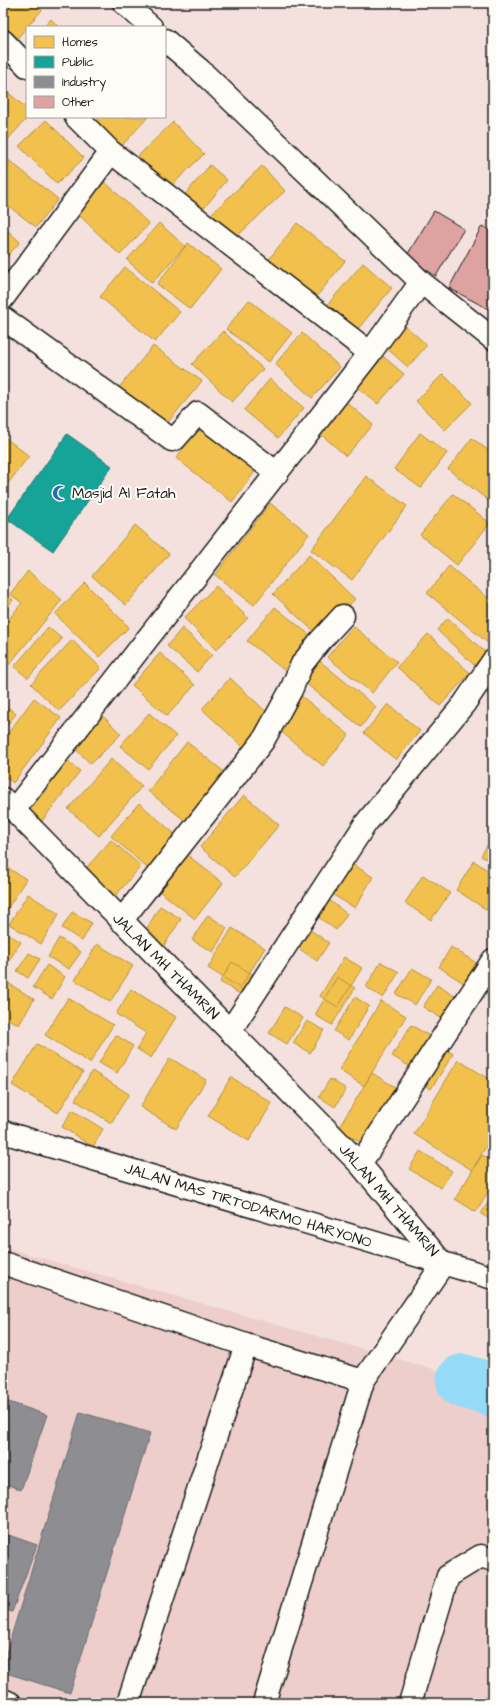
<svg xmlns="http://www.w3.org/2000/svg" width="496" height="1706" font-family="'Architects Daughter',sans-serif">
  <style>
    .built { fill: #edcecb }
    .homes { fill: #f2c14e; stroke: #b2903f }
    .public { fill: #17a398; stroke: #187a73 }
    .industry { fill: #8d8d92; stroke: #6b6b6f }
    .lines { fill: none; stroke-linecap: round; stroke-linejoin: round }
    .river { stroke: #95dbf7; stroke-width: 54 }
    .building { fill: #dea3a1; stroke: #1c1c1c }
    .minor-casing { stroke: #1c1c1c; stroke-width: 25 }
    .minor { stroke: #fdfcf7; stroke-width: 22 }
    .labels { text-anchor: middle; stroke-width: 4; stroke-linejoin: round; paint-order: stroke }
    .poi-label { font-size: 15px; fill: #1c1c1c; stroke: #fdfcf7; text-anchor: start }
    .street-label { font-size: 15px; fill: #1c1c1c; stroke: #fdfcf7 }
  </style>
  <rect width="100%" height="100%" fill="#f4e1dd"/>
  <filter id="ink" filterUnits="userSpaceOnUse"><feTurbulence type="fractalNoise" baseFrequency=".025" numOctaves="2"/><feDisplacementMap in="SourceGraphic" scale="8" xChannelSelector="R" yChannelSelector="G"/><feConvolveMatrix kernelMatrix="1 2 1 2 8 2 1 2 1" color-interpolation-filters="sRGB"/></filter>
  <g filter="url(#ink)">
    <path class="built" d="M 3,1247 L 493,1386 L 493,1703 L 3,1703 Z"/>
    <path class="homes" d="M 3,3 L 34,3 L 42,10 L 13,43 L 3,34 Z
      M 51,19 L 59,27 L 44,27 Z
      M 3,88 L 27,109 L 28,117 L 3,145 Z
      M 91,117 L 148,117 L 118,150 Z
      M 46,120 L 84,158 L 57,184 L 19,146 Z
      M 173,122 L 204,154 L 169,188 L 138,156 Z
      M 7,159 L 58,199 L 36,227 L 3,202 L 3,165 Z
      M 210,165 L 227,180 L 200,213 L 182,198 Z
      M 262,166 L 285,191 L 232,241 L 208,217 Z
      M 105,182 L 149,224 L 120,255 L 76,212 Z
      M 159,223 L 185,246 L 152,283 L 127,260 Z
      M 297,223 L 345,261 L 313,301 L 266,263 Z
      M 3,226 L 20,242 L 3,261 Z
      M 188,243 L 221,269 L 190,309 L 157,284 Z
      M 363,263 L 392,288 L 352,336 L 322,311 Z
      M 125,267 L 180,312 L 155,342 L 100,297 Z
      M 249,300 L 292,333 L 269,362 L 226,329 Z
      M 402,323 L 427,345 L 408,367 L 383,345 Z
      M 223,331 L 263,369 L 232,402 L 192,364 Z
      M 302,333 L 340,367 L 312,398 L 275,364 Z
      M 153,346 L 202,381 L 165,426 L 116,391 Z
      M 378,352 L 404,374 L 378,404 L 352,383 Z
      M 443,374 L 472,403 L 445,430 L 416,401 Z
      M 270,379 L 304,408 L 278,438 L 244,410 Z
      M 343,399 L 373,425 L 346,456 L 316,430 Z
      M 201,426 L 257,469 L 232,502 L 176,458 Z
      M 420,433 L 447,453 L 421,488 L 394,469 Z
      M 3,436 L 29,456 L 3,490 Z
      M 472,438 L 493,454 L 493,495 L 489,501 L 448,469 Z
      M 366,476 L 407,506 L 352,580 L 311,550 Z
      M 453,494 L 490,523 L 457,565 L 420,535 Z
      M 270,503 L 309,534 L 254,605 L 215,575 Z
      M 135,525 L 169,554 L 126,605 L 92,576 Z
      M 309,555 L 355,599 L 320,637 L 273,594 Z
      M 449,566 L 493,602 L 493,637 L 488,643 L 427,593 Z
      M 28,571 L 62,600 L 3,672 L 3,626 L 22,603 L 10,594 Z
      M 85,583 L 129,627 L 99,657 L 55,614 Z
      M 216,586 L 248,618 L 216,650 L 184,618 Z
      M 3,593 L 13,600 L 3,612 Z
      M 275,607 L 311,636 L 284,670 L 247,641 Z
      M 448,618 L 486,653 L 474,665 L 437,630 Z
      M 353,626 L 397,662 L 372,693 L 327,657 Z
      M 48,627 L 62,639 L 28,678 L 14,667 Z
      M 182,628 L 212,655 L 197,672 L 167,646 Z
      M 428,634 L 470,673 L 440,706 L 397,667 Z
      M 72,640 L 101,668 L 59,711 L 31,684 Z
      M 160,653 L 195,685 L 167,716 L 132,685 Z
      M 316,658 L 376,707 L 361,727 L 300,679 Z
      M 230,678 L 271,716 L 243,747 L 202,709 Z
      M 493,684 L 493,699 L 486,693 Z
      M 299,694 L 349,735 L 323,766 L 273,725 Z
      M 34,698 L 61,718 L 13,783 L 3,775 L 3,740 Z
      M 3,703 L 16,714 L 3,730 Z
      M 388,704 L 420,731 L 396,760 L 364,733 Z
      M 149,713 L 176,736 L 148,769 L 120,746 Z
      M 101,714 L 121,734 L 91,764 L 71,745 Z
      M 187,742 L 228,775 L 189,824 L 148,791 Z
      M 62,756 L 80,771 L 42,821 L 23,806 Z
      M 111,759 L 142,786 L 99,836 L 68,809 Z
      M 244,795 L 279,825 L 235,877 L 200,847 Z
      M 139,803 L 183,841 L 154,874 L 111,836 Z
      M 493,835 L 493,863 L 481,856 Z
      M 111,840 L 141,866 L 111,901 L 80,875 Z
      M 186,854 L 223,883 L 195,919 L 158,890 Z
      M 474,861 L 493,874 L 493,914 L 456,890 Z
      M 349,862 L 373,877 L 355,908 L 330,893 Z
      M 3,865 L 26,879 L 3,916 Z
      M 423,875 L 450,893 L 431,920 L 405,903 Z
      M 28,894 L 59,914 L 41,944 L 9,924 Z
      M 329,900 L 347,914 L 336,930 L 317,916 Z
      M 160,906 L 181,919 L 163,947 L 143,935 Z
      M 72,912 L 92,923 L 82,941 L 62,928 Z
      M 208,915 L 227,928 L 213,952 L 192,940 Z
      M 232,928 L 265,948 L 240,988 L 208,968 Z
      M 309,929 L 329,943 L 317,961 L 297,947 Z
      M 5,932 L 21,942 L 6,965 L 3,963 L 3,936 Z
      M 59,938 L 81,952 L 69,969 L 48,957 Z
      M 97,944 L 133,966 L 110,1002 L 75,980 Z
      M 451,947 L 481,966 L 468,986 L 439,967 Z
      M 29,953 L 40,959 L 28,978 L 17,971 Z
      M 344,957 L 362,968 L 338,1007 L 320,996 Z
      M 232,962 L 257,977 L 245,997 L 220,982 Z
      M 381,962 L 399,972 L 383,998 L 366,987 Z
      M 47,965 L 65,977 L 52,999 L 33,987 Z
      M 412,968 L 431,979 L 415,1005 L 396,994 Z
      M 337,977 L 355,988 L 332,1025 L 315,1015 Z
      M 3,980 L 34,999 L 19,1025 L 3,1016 Z
      M 437,985 L 464,1002 L 451,1024 L 423,1007 Z
      M 131,989 L 176,1017 L 151,1058 L 137,1049 L 146,1033 L 116,1014 Z
      M 355,997 L 369,1006 L 349,1040 L 334,1031 Z
      M 68,998 L 113,1025 L 90,1063 L 45,1035 Z
      M 381,1001 L 406,1016 L 364,1086 L 339,1070 Z
      M 285,1007 L 303,1018 L 287,1044 L 269,1033 Z
      M 307,1021 L 324,1030 L 310,1053 L 293,1043 Z
      M 411,1025 L 433,1038 L 414,1069 L 392,1056 Z
      M 116,1035 L 133,1046 L 117,1073 L 99,1063 Z
      M 37,1044 L 83,1072 L 58,1113 L 12,1085 Z
      M 440,1046 L 453,1054 L 431,1089 L 418,1082 Z
      M 170,1058 L 206,1080 L 176,1129 L 140,1107 Z
      M 458,1060 L 493,1081 L 493,1135 L 472,1170 L 414,1134 Z
      M 92,1071 L 129,1094 L 111,1123 L 75,1100 Z
      M 372,1073 L 403,1092 L 369,1147 L 338,1129 Z
      M 231,1077 L 272,1103 L 249,1141 L 208,1116 Z
      M 330,1079 L 346,1089 L 335,1107 L 319,1097 Z
      M 72,1110 L 103,1129 L 93,1147 L 62,1127 Z
      M 420,1151 L 452,1171 L 441,1188 L 409,1169 Z
      M 482,1155 L 493,1161 L 493,1183 L 476,1212 L 455,1199 Z
      M 493,1194 L 493,1221 L 481,1214 Z"/>
    <path class="public" d="M 67,434 L 112,466 L 53,551 L 7,519 Z"/>
    <path class="industry" d="M 3,1400 L 47,1415 L 21,1490 L 3,1483 Z
      M 80,1412 L 150,1433 L 70,1693 L 3,1672 L 3,1663 Z
      M 3,1533 L 37,1545 L 12,1612 L 3,1609 Z"/>
    <g class="lines">
      <path class="river" d="M 463,1381 L 493,1390"/>
    </g>
    <path class="building" d="M 434,211 L 464,229 L 436,276 L 406,257 Z
      M 482,226 L 493,232 L 492,311 L 449,288 Z"/>
    <g class="lines">
      <g class="minor-casing">
        <path id="minor" d="M 124,3 L 151,27
          M 165,40 L 200,70 L 421,282 L 493,339
          M 3,41 L 27,66
          M 76,117 L 111,152 L 370,353
          M 3,298 L 111,152
          M 3,318 L 172,440 L 175,439 L 198,413 L 277,473
          M 3,799 L 360,1164 L 443,1264 L 363,1381 L 246,1345 L 3,1263
          M 14,810 L 370,353 L 421,282
          M 121,921 L 263,741 L 291,690 L 302,664 L 320,641 L 343,616
          M 230,1031 L 366,823 L 464,704 L 493,661
          M 3,1132 L 493,1278
          M 360,1164 L 493,960
          M 3,1700 L 10,1703
          M 128,1703 L 246,1345
          M 264,1703 L 363,1381
          M 410,1703 L 448,1576 L 481,1556 L 493,1560"/>
      </g>
      <use href="#minor" class="minor"/>
    </g>
  </g>
  <defs>
    <g id="mosque-bare" transform="scale(1.2)"><path d="M3.5-4.9A6 6 0 1 0 3.5 4.9A5 5 0 1 1 3.5-4.9Z" fill="#1f6fb2" stroke="#fdfcf7" stroke-width="2.5" paint-order="stroke"/></g>
  </defs>
  <g fill-rule="evenodd">
    <use href="#mosque-bare" x="60" y="493"/>
  </g>
  <g class="labels">
    <g class="poi-label">
      <text x="72" y="498">Masjid Al Fatah</text>
    </g>
    <g class="street-label">
      <text transform="translate(166 966) rotate(45)" y="5">JALAN MH THAMRIN</text>
      <text transform="translate(389 1200) rotate(49)" y="5">JALAN MH THAMRIN</text>
      <text transform="translate(248 1205) rotate(17)" y="5">JALAN MAS TIRTODARMO HARYONO</text>
    </g>
  </g>
  <rect width="496" height="1706" fill="none" stroke="#fdfcf7" stroke-width="16"/>
  <rect x="8" y="8" width="480" height="1690" fill="none" stroke="#1c1c1c" stroke-width="1.5" filter="url(#ink)"/>
  <rect x="26" y="26" width="140" height="92" fill="#fdfcf7" stroke="#a3a29f"/>
  <rect x="34" y="36" width="20" height="12" fill="#f2c14e" stroke="#a3a29f"/>
  <text x="62" y="46" font-size="12" fill="#1c1c1c">Homes</text>
  <rect x="34" y="56" width="20" height="12" fill="#17a398" stroke="#a3a29f"/>
  <text x="62" y="66" font-size="12" fill="#1c1c1c">Public</text>
  <rect x="34" y="76" width="20" height="12" fill="#8d8d92" stroke="#a3a29f"/>
  <text x="62" y="86" font-size="12" fill="#1c1c1c">Industry</text>
  <rect x="34" y="96" width="20" height="12" fill="#dea3a1" stroke="#a3a29f"/>
  <text x="62" y="106" font-size="12" fill="#1c1c1c">Other</text>
</svg>
